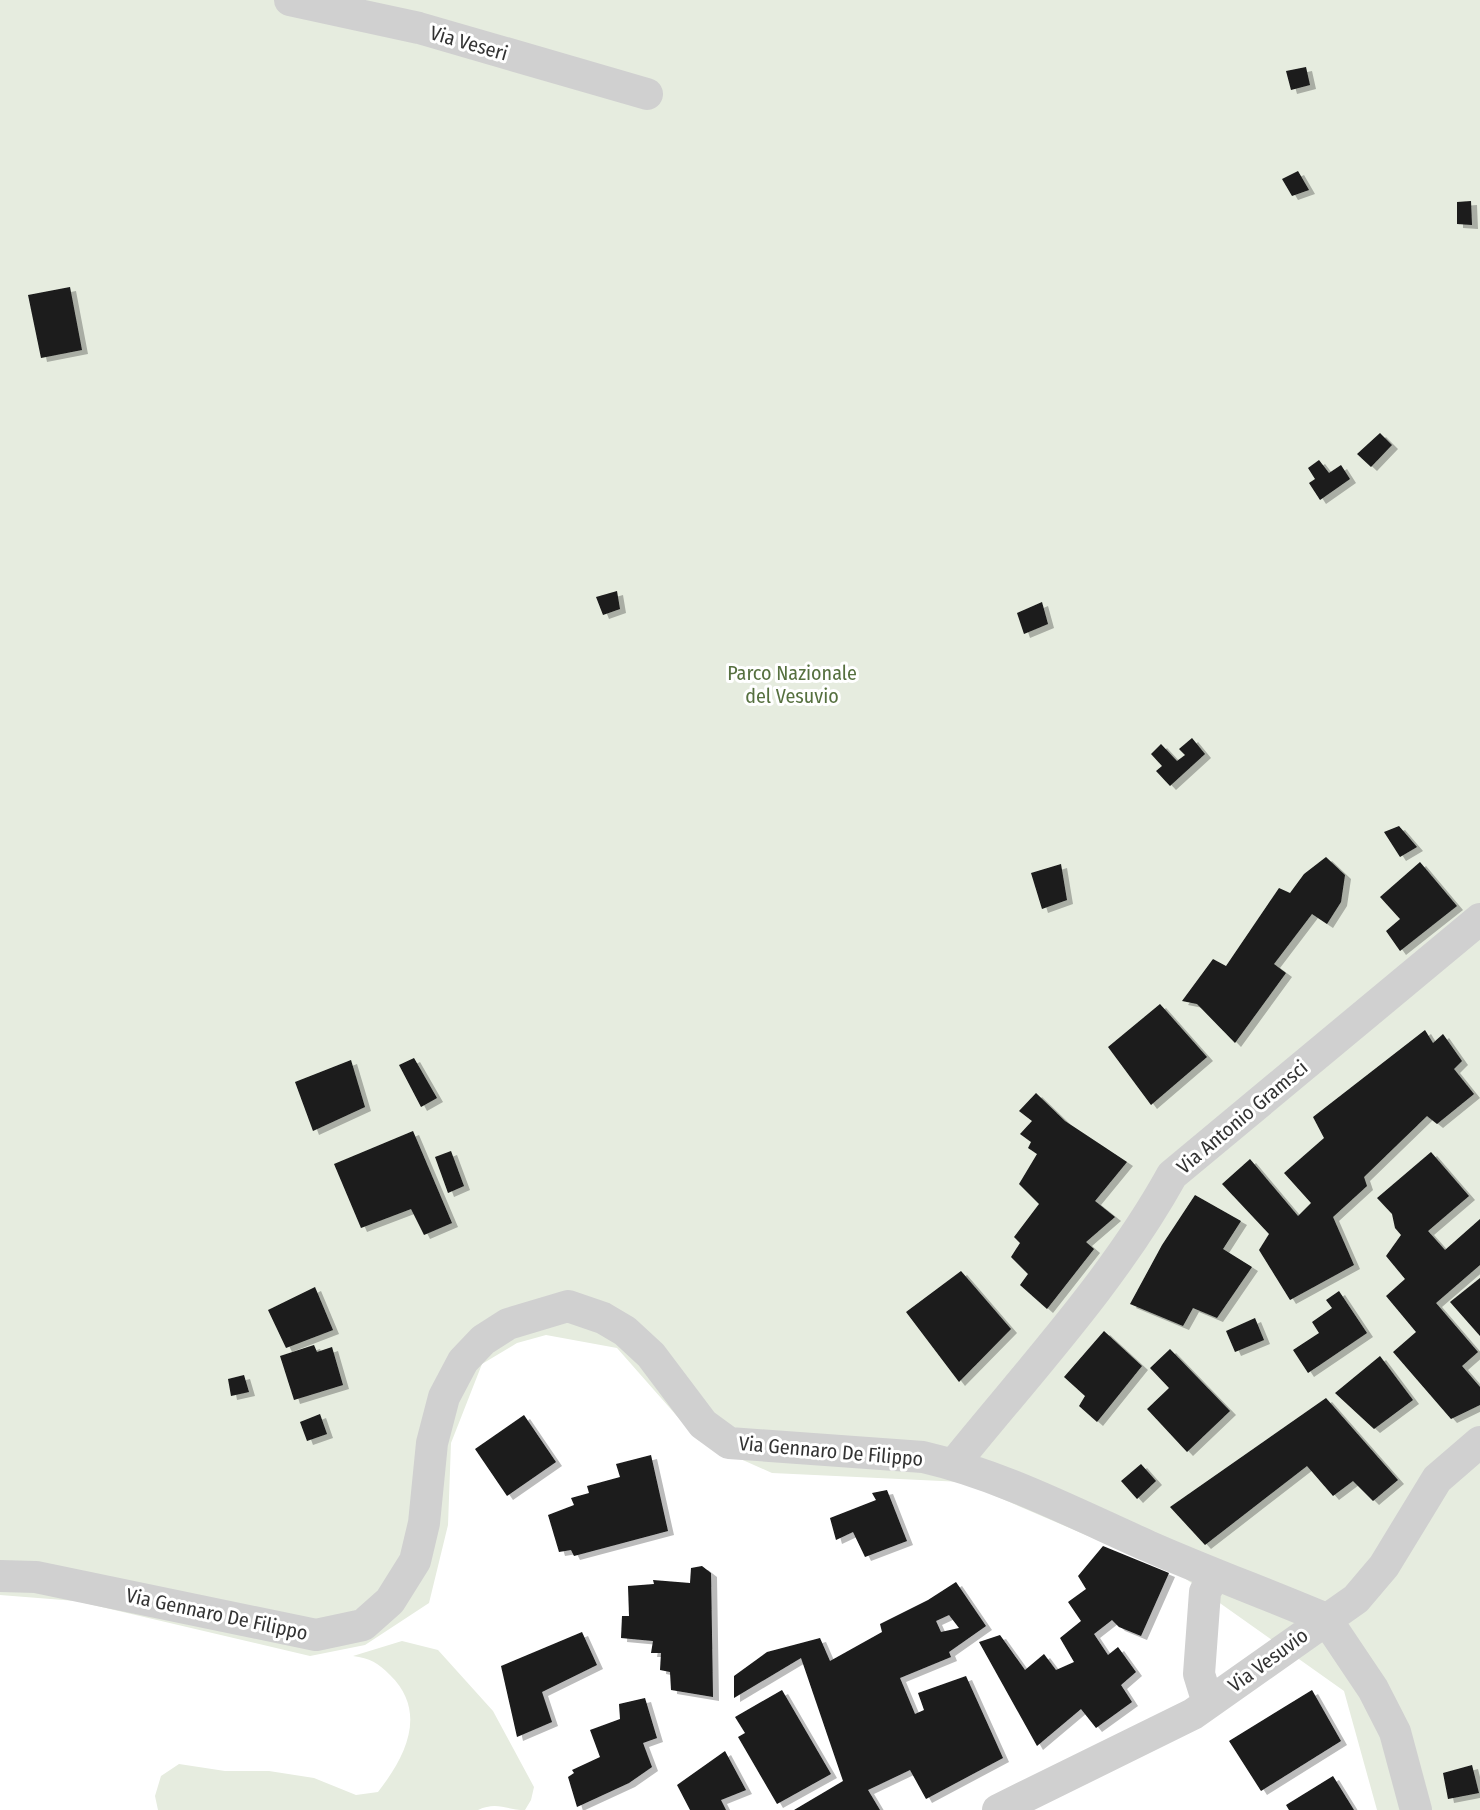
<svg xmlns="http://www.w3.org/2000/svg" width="1480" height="1810" font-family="'Fira Sans Condensed',sans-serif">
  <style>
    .green { fill: #e6ecdf }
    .building { fill: #1a1a1a; fill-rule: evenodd; filter: url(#shadow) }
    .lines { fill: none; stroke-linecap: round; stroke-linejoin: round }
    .minor { stroke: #d0d0d0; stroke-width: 32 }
    .labels { text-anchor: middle; stroke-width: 6; stroke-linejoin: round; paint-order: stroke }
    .street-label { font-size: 20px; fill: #333; stroke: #fff }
    .park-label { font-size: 20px; fill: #56703f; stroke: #fff }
  </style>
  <defs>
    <filter id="shadow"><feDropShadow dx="6" dy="4" stdDeviation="0" flood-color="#0004"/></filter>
  </defs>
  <rect width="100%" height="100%" fill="#fff"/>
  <path class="green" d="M 0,0 L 1480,0 L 1480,1810 L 1377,1810 L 1344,1691 L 1183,1577 L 963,1482 L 772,1473 L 698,1440 L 617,1348 L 546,1335 L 517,1343 L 482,1364 L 451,1443 L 448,1525 L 429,1603 L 365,1645 L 310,1656 L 76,1601 L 0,1595 Z
    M 402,1641 L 438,1650 L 493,1711 L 534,1787 L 531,1800 L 525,1810 C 506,1810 497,1801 478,1810 L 158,1810 L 155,1796 L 161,1776 L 179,1764 L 225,1771 L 269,1771 L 314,1778 L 356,1795 L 378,1792 C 406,1756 428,1712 390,1675 C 378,1663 370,1658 353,1656 Z"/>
  <path class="building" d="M 1306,67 L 1310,85 L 1291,90 L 1286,71 Z
    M 1298,171 L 1309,190 L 1292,196 L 1282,179 Z
    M 1471,201 L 1472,225 L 1457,224 L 1457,202 Z
    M 70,287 L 82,350 L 41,358 L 28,295 Z
    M 1380,433 L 1392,445 L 1371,467 L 1357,454 Z
    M 1319,460 L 1329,473 L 1341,465 L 1350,479 L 1320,500 L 1309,483 L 1315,479 L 1308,468 Z
    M 617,591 L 620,609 L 603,615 L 596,597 Z
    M 1042,602 L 1048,624 L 1024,634 L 1017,613 Z
    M 1192,738 L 1205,754 L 1170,786 L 1156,771 L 1162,766 L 1151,754 L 1161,744 L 1177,761 L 1185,755 L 1179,749 Z
    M 1399,826 L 1417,847 L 1400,857 L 1384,832 Z
    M 1326,857 L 1345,875 L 1341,902 L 1327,924 L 1312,914 L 1274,964 L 1286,973 L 1235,1043 L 1197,1004 L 1182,1001 L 1213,959 L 1226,966 L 1279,888 L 1290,893 L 1304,874 Z
    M 1420,862 L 1457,906 L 1400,951 L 1386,931 L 1400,919 L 1380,897 Z
    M 1061,864 L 1067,900 L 1042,909 L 1031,873 Z
    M 1160,1004 L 1207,1057 L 1151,1105 L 1108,1047 Z
    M 1425,1030 L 1433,1043 L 1443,1034 L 1462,1061 L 1454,1069 L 1474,1094 L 1437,1124 L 1427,1116 L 1364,1177 L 1367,1186 L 1333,1217 L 1354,1265 L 1290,1300 L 1259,1250 L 1269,1234 L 1222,1184 L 1250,1159 L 1298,1216 L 1311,1203 L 1284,1173 L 1324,1138 L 1313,1117 Z
    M 414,1058 L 437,1098 L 421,1107 L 399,1065 Z
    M 351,1060 L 365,1107 L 313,1131 L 295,1082 Z
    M 1036,1093 L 1065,1121 L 1127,1162 L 1095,1201 L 1115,1217 L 1086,1242 L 1094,1249 L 1047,1309 L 1020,1285 L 1028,1274 L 1011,1257 L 1020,1243 L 1014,1237 L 1039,1204 L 1019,1184 L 1037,1154 L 1028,1148 L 1031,1142 L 1020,1134 L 1032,1121 L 1019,1111 Z
    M 413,1131 L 452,1223 L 424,1235 L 411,1209 L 361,1228 L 334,1164 Z
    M 451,1151 L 464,1186 L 448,1193 L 435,1157 Z
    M 1431,1152 L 1469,1196 L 1428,1231 L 1445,1250 L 1480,1219 L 1480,1265 L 1436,1303 L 1478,1352 L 1462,1366 L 1480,1387 L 1480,1405 L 1451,1419 L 1393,1352 L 1416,1332 L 1386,1296 L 1405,1279 L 1386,1256 L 1401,1235 L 1395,1228 L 1392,1214 L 1377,1198 Z
    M 1195,1195 L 1241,1221 L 1223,1249 L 1252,1267 L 1217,1318 L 1193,1308 L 1183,1326 L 1130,1304 L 1162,1245 Z
    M 961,1271 L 1011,1329 L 959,1382 L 906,1312 Z
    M 1480,1278 L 1480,1336 L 1450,1302 Z
    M 315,1287 L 333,1330 L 286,1348 L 268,1310 Z
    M 1339,1291 L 1367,1333 L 1308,1373 L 1293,1350 L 1319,1333 L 1312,1322 L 1332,1308 L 1326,1300 Z
    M 1255,1318 L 1264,1340 L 1235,1352 L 1226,1331 Z
    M 1104,1331 L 1142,1366 L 1097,1422 L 1079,1406 L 1085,1396 L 1064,1377 Z
    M 314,1345 L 317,1352 L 332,1347 L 343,1385 L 294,1400 L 280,1356 Z
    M 1170,1349 L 1230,1411 L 1187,1452 L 1147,1409 L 1169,1388 L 1150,1368 Z
    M 1380,1356 L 1413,1400 L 1374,1429 L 1335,1393 Z
    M 244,1375 L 249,1392 L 231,1396 L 228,1379 Z
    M 1326,1398 L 1398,1480 L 1373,1501 L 1353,1481 L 1333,1496 L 1307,1466 L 1205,1545 L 1170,1507 Z
    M 320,1414 L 327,1434 L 307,1441 L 300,1422 Z
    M 524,1415 L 556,1462 L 507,1496 L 475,1449 Z
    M 651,1455 L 668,1531 L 574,1556 L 571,1550 L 559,1552 L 548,1515 L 574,1505 L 571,1498 L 589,1493 L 587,1486 L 620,1477 L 616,1464 Z
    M 1141,1464 L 1156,1481 L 1137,1499 L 1121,1481 Z
    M 887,1490 L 907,1541 L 865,1557 L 853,1532 L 836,1540 L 830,1518 L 876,1500 L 872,1493 Z
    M 1103,1546 L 1169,1573 L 1141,1636 L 1119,1627 L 1112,1620 L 1094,1634 L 1108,1655 L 1118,1647 L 1136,1672 L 1121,1685 L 1132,1702 L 1096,1728 L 1081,1709 L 1037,1746 L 979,1642 L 1000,1635 L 1025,1670 L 1044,1654 L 1056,1670 L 1074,1662 L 1060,1638 L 1081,1621 L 1068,1602 L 1086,1589 L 1078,1576 Z
    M 702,1566 L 711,1573 L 713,1697 L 671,1690 L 670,1672 L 660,1670 L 661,1653 L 651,1653 L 653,1641 L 621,1638 L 622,1616 L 629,1616 L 628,1586 L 654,1584 L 653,1580 L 690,1583 L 691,1568 Z
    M 956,1582 L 986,1626 L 949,1652 L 951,1657 L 900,1678 L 915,1714 L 924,1710 L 918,1693 L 966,1676 L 1003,1758 L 926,1799 L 910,1770 L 868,1790 L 880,1810 L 794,1810 L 843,1781 L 801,1658 L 734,1698 L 734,1676 L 767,1652 L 820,1638 L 830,1661 L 882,1632 L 880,1624 L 928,1600 ZM 949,1615 L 959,1628 L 941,1632 L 936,1621 Z
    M 582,1632 L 597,1665 L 542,1692 L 552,1722 L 517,1737 L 501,1666 Z
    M 782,1690 L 831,1774 L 777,1804 L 738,1737 L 745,1733 L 735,1717 Z
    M 1312,1690 L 1341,1741 L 1261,1791 L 1229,1741 Z
    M 645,1698 L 657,1738 L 643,1743 L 652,1767 L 629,1783 L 577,1807 L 568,1777 L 574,1773 L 572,1770 L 600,1757 L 590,1730 L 620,1719 L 619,1704 Z
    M 725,1751 L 746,1790 L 721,1800 L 726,1810 L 690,1810 L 677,1785 Z
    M 1472,1765 L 1479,1793 L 1448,1799 L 1443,1773 Z
    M 1333,1776 L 1354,1810 L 1289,1810 L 1286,1805 Z"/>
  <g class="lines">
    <path class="minor" d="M 290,0 L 419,28 L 647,94
      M 954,1464 C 1029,1371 1114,1280 1172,1175 L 1480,919
      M 0,1576 L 36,1577 L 316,1635 L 363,1625 L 390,1601 L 415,1561 L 424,1523 L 432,1443 L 444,1397 L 463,1361 L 483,1340 L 508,1324 L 568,1306 L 603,1318 L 625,1331 L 651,1355 L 703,1424 L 729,1443 L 923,1457 C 1001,1475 1076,1514 1148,1546 C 1207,1572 1267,1594 1326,1619
      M 1326,1619 L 1373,1689 L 1395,1732 L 1416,1810
      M 1208,1703 L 1199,1674 L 1205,1592 L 1214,1575
      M 998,1810 L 1193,1714 L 1356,1599 L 1384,1566 L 1437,1479 L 1480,1442"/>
  </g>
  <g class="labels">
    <g class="street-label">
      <text transform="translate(469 43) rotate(16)" y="7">Via Veseri</text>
      <text transform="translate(1242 1117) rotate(-40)" y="7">Via Antonio Gramsci</text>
      <text transform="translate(831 1451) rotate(5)" y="7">Via Gennaro De Filippo</text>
      <text transform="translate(217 1614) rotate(12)" y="7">Via Gennaro De Filippo</text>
      <text transform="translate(1268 1660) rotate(-36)" y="7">Via Vesuvio</text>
    </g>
    <g class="park-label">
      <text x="792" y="680">Parco Nazionale<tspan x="792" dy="23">del Vesuvio</tspan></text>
    </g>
  </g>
</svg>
